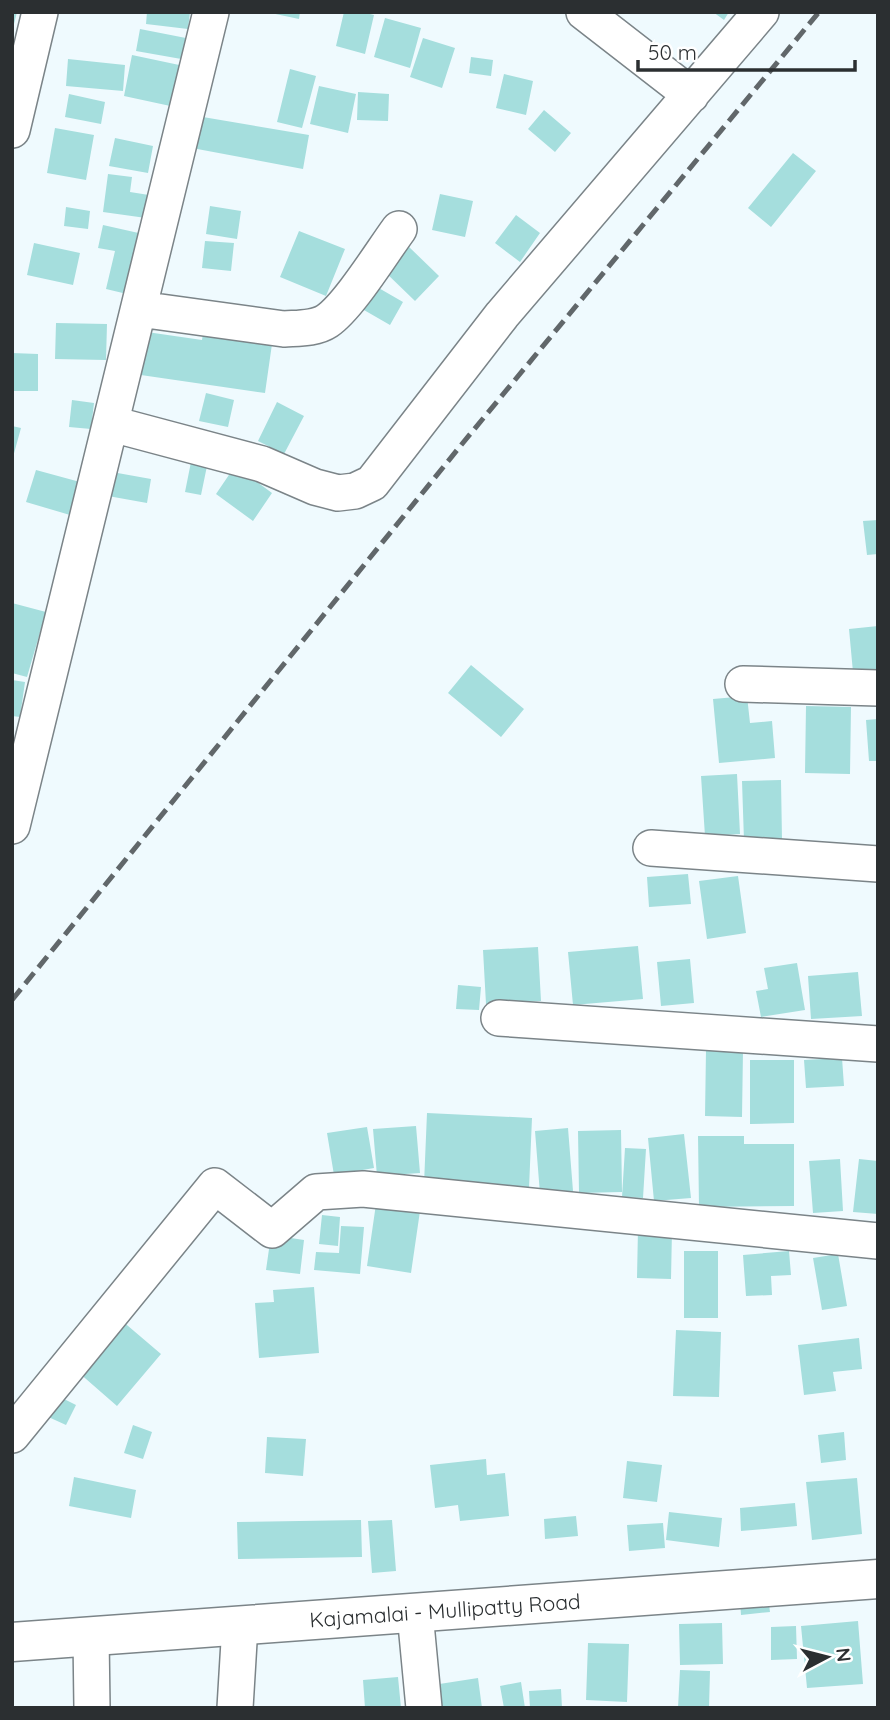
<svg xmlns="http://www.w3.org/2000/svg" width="890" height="1720" font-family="Quicksand,sans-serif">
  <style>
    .building { fill: #a5dedd }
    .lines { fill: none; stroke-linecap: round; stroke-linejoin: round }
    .minor-casing { stroke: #7b8488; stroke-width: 38 }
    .major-casing { stroke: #7b8488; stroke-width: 41 }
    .minor { stroke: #fff; stroke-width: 35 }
    .major { stroke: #fff; stroke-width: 38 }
    .rail { stroke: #61676a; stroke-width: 5; stroke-dasharray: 14 7; stroke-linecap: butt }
    .labels { text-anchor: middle; stroke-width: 7; stroke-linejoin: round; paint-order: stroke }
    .street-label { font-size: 21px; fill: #2b2f31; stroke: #fff }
  </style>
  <rect width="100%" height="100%" fill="#effafe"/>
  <path class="building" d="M 12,12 L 17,12 L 13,28 L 12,28 Z
    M 147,12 L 190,12 L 188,29 L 146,24 Z
    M 266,12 L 300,12 L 299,19 Z
    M 344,12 L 362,12 L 374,15 L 365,54 L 336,46 Z
    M 713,12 L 729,12 L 724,20 Z
    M 385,18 L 421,28 L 410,68 L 374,57 Z
    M 140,29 L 191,39 L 187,60 L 136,51 Z
    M 423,38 L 455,48 L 442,88 L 410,77 Z
    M 132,55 L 184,66 L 175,107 L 124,96 Z
    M 471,57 L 493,60 L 491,76 L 469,73 Z
    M 68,59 L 125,65 L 123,91 L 66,86 Z
    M 290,69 L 316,76 L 302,128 L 277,122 Z
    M 504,74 L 533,81 L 526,115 L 496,108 Z
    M 319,86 L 356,94 L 348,133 L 310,124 Z
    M 358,92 L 389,94 L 388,121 L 357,120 Z
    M 69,94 L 105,102 L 101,124 L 65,117 Z
    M 544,110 L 571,133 L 555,152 L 528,129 Z
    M 197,116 L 309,135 L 303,169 L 192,148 Z
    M 55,128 L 94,135 L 86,180 L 47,173 Z
    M 115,138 L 153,146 L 148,173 L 109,166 Z
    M 793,153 L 816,171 L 771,227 L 748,208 Z
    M 108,174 L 132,177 L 130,192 L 149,195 L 146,218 L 103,212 Z
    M 440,194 L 473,201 L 465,237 L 432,230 Z
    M 210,206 L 241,211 L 237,239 L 206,234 Z
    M 66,207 L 90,211 L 88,229 L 64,226 Z
    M 516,215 L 540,233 L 520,262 L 495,243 Z
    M 103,225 L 143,234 L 127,294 L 106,289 L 115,251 L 98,248 Z
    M 299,231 L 345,249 L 326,296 L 280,277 Z
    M 205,241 L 234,243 L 231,271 L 202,268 Z
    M 34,243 L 80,253 L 73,285 L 27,275 Z
    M 406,244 L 439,276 L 415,301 L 382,269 Z
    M 370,283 L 403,302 L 390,325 L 357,306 Z
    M 56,323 L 107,324 L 106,360 L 55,359 Z
    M 204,327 L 273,337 L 265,393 L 134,374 L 140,331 L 202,340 Z
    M 12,353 L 38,354 L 38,391 L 12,391 Z
    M 206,393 L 234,400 L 228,427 L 199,421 Z
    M 72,400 L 94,403 L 91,429 L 69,427 Z
    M 277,402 L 304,416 L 284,454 L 258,441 Z
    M 12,426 L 21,428 L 13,457 L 12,457 Z
    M 191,462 L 207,466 L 201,495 L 185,492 Z
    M 235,466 L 272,493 L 253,521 L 216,494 Z
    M 36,470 L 80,482 L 70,515 L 26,502 Z
    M 112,472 L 151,479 L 147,503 L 108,496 Z
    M 878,520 L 878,554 L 867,555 L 863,521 Z
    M 12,603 L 46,612 L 27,677 L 12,673 Z
    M 878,626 L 878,681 L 854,683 L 849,629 Z
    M 471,665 L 524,709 L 501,737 L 448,693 Z
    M 12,680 L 25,682 L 20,717 L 12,716 Z
    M 747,696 L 750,723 L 772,721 L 775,758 L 719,763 L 713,699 Z
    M 806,706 L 851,707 L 850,774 L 805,773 Z
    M 878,719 L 878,761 L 869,761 L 866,720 Z
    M 737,774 L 740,834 L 705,836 L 701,776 Z
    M 781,780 L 782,840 L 744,841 L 742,781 Z
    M 688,874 L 691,904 L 649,907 L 647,877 Z
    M 738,876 L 746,933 L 707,939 L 699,881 Z
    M 638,946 L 643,999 L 573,1005 L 568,952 Z
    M 538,947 L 541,1001 L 486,1004 L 483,950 Z
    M 690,959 L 694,1003 L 661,1006 L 657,962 Z
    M 797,963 L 805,1010 L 761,1017 L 756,991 L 768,989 L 764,968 Z
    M 858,972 L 862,1016 L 811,1019 L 808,976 Z
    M 458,985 L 481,987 L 479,1010 L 456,1009 Z
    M 706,1050 L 743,1050 L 742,1117 L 705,1116 Z
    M 842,1058 L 844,1086 L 806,1088 L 804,1060 Z
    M 750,1060 L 794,1060 L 794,1123 L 750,1124 Z
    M 427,1113 L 532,1118 L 529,1188 L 424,1184 Z
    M 416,1126 L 420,1173 L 377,1176 L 373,1129 Z
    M 367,1127 L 374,1168 L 334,1175 L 327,1133 Z
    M 568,1128 L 573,1191 L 540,1194 L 535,1131 Z
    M 621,1130 L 622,1192 L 579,1193 L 578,1131 Z
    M 684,1134 L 691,1198 L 654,1201 L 648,1138 Z
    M 698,1136 L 744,1136 L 744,1144 L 794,1144 L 794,1206 L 699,1207 Z
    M 625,1148 L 646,1149 L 643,1198 L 622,1197 Z
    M 840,1159 L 843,1211 L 813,1213 L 809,1161 Z
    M 859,1159 L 878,1161 L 878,1214 L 853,1212 Z
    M 376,1204 L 420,1211 L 411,1273 L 367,1266 Z
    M 322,1215 L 340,1217 L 338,1246 L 319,1244 Z
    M 341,1226 L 364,1227 L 360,1274 L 314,1270 L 316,1252 L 339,1253 Z
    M 638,1229 L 672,1230 L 671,1279 L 637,1278 Z
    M 271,1235 L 304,1240 L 300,1274 L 266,1270 Z
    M 684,1251 L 718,1251 L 718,1318 L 684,1318 Z
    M 789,1251 L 791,1275 L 771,1276 L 772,1295 L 746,1296 L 743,1255 Z
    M 838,1254 L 847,1306 L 822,1310 L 813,1258 Z
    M 314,1287 L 319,1353 L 259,1358 L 255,1303 L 274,1302 L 273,1290 Z
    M 114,1314 L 161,1354 L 117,1406 L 70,1365 Z
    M 676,1330 L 721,1332 L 719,1397 L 673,1396 Z
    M 859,1338 L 862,1369 L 833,1372 L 836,1391 L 804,1395 L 798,1345 Z
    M 54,1394 L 76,1405 L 66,1425 L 44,1415 Z
    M 133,1425 L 152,1432 L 143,1459 L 124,1453 Z
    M 844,1432 L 846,1460 L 821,1463 L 818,1435 Z
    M 267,1437 L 306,1439 L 303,1476 L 265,1473 Z
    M 486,1459 L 487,1475 L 505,1473 L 509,1516 L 460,1521 L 458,1505 L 435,1508 L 430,1465 Z
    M 627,1461 L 662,1465 L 657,1502 L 623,1498 Z
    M 74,1477 L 136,1490 L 131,1518 L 69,1506 Z
    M 857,1478 L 862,1534 L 812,1540 L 806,1482 Z
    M 795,1503 L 797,1526 L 741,1531 L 740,1508 Z
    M 669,1512 L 722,1518 L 719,1547 L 666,1540 Z
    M 576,1516 L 578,1536 L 545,1539 L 544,1519 Z
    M 361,1520 L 362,1557 L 238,1559 L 237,1522 Z
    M 392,1520 L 396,1571 L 372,1573 L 368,1521 Z
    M 663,1523 L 665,1548 L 629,1551 L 627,1525 Z
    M 768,1597 L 770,1612 L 741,1615 L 740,1600 Z
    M 858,1621 L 863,1684 L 807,1688 L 801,1626 Z
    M 722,1623 L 723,1664 L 680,1665 L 679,1624 Z
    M 796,1626 L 797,1659 L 771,1660 L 771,1627 Z
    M 588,1643 L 629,1644 L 627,1702 L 586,1700 Z
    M 680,1670 L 710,1671 L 709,1708 L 678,1708 Z
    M 398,1677 L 401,1708 L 365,1708 L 363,1680 Z
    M 478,1678 L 482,1708 L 436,1708 L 433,1685 Z
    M 521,1682 L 525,1708 L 504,1708 L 500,1686 Z
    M 561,1689 L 562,1708 L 530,1708 L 529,1691 Z"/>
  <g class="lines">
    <g class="minor-casing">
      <path id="minor" d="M 584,12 L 691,95
        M 12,130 L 40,12
        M 139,309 L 284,329 C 298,328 315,329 327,321 C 349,306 382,252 399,229
        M 112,424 L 262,464 L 315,487 L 338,493 L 355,491 L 372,483 L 502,315 L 761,12
        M 743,684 L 878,688
        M 12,826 L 211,12
        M 651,848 L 878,864
        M 499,1018 L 878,1044
        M 12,1435 L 215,1186 L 272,1230 L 316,1192 L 363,1189 L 878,1241
        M 415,1613 L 424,1708
        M 91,1636 L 92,1708
        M 235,1708 L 240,1625"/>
    </g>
    <g class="major-casing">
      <path id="major" d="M 12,1642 L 878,1579"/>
    </g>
    <use href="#minor" class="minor"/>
    <use href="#major" class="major"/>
    <path class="rail" d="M 12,1000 L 462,444 L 819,12"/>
  </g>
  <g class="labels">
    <g class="street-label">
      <text transform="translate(445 1611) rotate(-4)" y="7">Kajamalai - Mullipatty Road</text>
    </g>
  </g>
  <rect width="890" height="1720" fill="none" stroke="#2b2f31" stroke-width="28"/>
  <g transform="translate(827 1657) rotate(83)" stroke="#ffffff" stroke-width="5" paint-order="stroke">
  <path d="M0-5L12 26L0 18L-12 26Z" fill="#2b2f31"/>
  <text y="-10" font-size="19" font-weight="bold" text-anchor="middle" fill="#2b2f31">N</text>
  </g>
  <path d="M638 60v10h217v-10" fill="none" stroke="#2b2f31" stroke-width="3.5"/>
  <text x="648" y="60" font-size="21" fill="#2b2f31" stroke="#ffffff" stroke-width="5" paint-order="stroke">50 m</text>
</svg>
